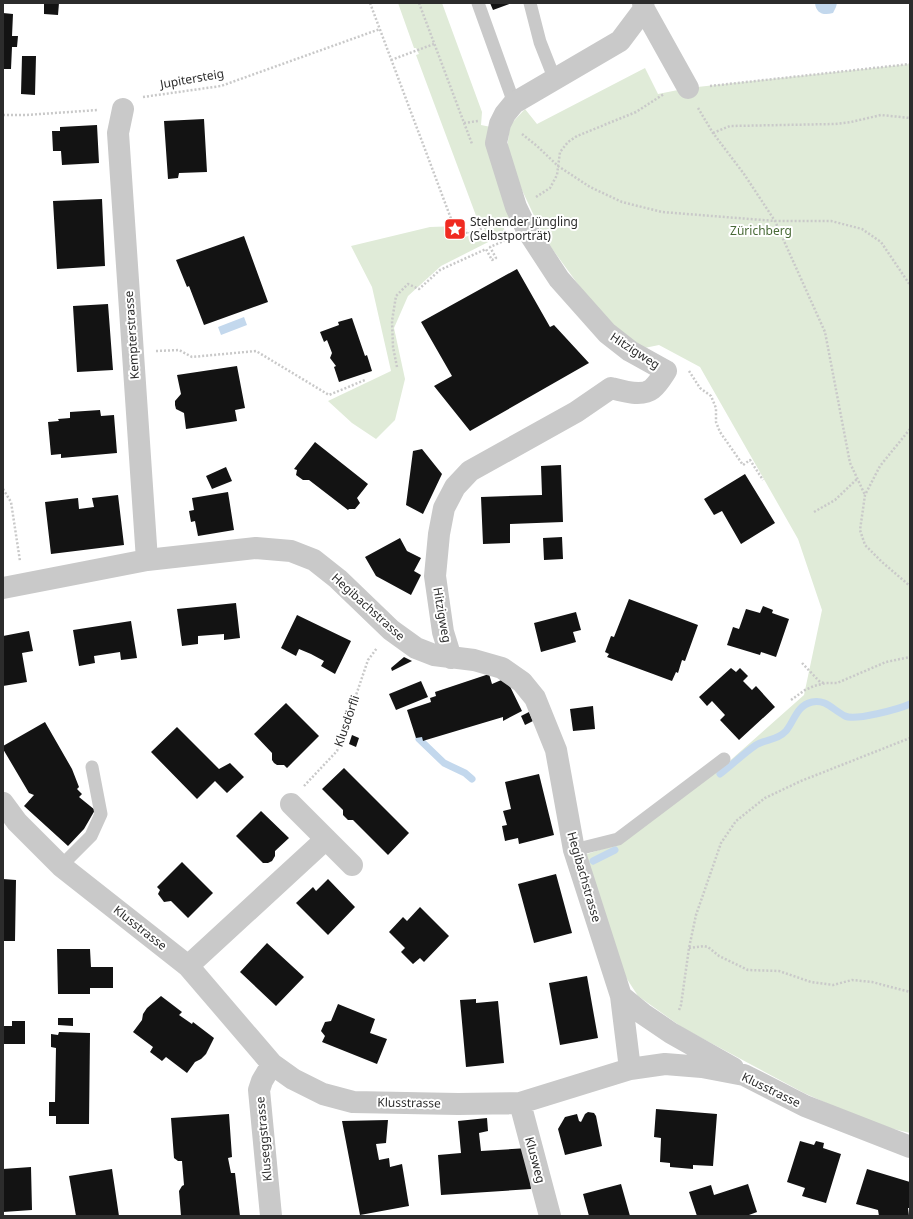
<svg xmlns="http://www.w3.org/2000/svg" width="913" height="1219" font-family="'Noto Sans',sans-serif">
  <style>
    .green { fill: #e0ebd8 }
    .water { fill: #c3d8ed }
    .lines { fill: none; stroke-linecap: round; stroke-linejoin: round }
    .stream { stroke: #c3d8ed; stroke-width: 7 }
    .building { fill: #131313 }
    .path { stroke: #c9c9c9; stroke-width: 2.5; stroke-dasharray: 2 2; stroke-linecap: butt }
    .lane { stroke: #c9c9c9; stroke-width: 13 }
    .street { stroke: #c9c9c9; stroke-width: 22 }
    .labels { text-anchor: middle; stroke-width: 4; stroke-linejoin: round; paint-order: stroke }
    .street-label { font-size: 12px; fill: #2c2c2c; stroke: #fff }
    .poi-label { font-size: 12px; fill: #2c2c2c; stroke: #fff; text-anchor: start }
    .park-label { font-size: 12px; fill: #496a37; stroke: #fff }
  </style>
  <rect width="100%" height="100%" fill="#fff"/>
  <path class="green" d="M 398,3 L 442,3 L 482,112 L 481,125 L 491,127 L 514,221 L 503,226 L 506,233 L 441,266 L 408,296 L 394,328 L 405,379 L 395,420 L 376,439 L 352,423 L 328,401 L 391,371 L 372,287 L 351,246 L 430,227 L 459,226 L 465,237 L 485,230 L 482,223 L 478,221 L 416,55 L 419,54 L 416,48 L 414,48 Z
    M 910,64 L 910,1133 L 873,1124 L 804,1093 L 683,1028 L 638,996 L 616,962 L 584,855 L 621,843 L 724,766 L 804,695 L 822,610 L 798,539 L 700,367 L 659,345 L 630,351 L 588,298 L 545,239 L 513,171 L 507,149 L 510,125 L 525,109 L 537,124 L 645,68 L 658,94 L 688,88 Z"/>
  <path class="water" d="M 815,3 L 837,3 L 836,7 L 833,13 C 823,16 816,13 815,3 Z
    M 244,317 L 247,325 L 221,335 L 218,327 Z"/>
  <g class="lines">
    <path class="stream" d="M 419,739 L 444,763 L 465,773 L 472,779
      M 720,774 C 732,765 744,753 756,745 C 766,739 778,740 786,731 C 795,720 796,706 812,702 C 826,699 833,710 845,716 C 855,721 899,709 910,704
      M 593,861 L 615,850"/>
  </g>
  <path class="building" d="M 44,3 L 59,3 L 58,15 L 44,14 Z
    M 490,3 L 512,3 L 493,10 Z
    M 3,13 L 13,14 L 12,36 L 18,36 L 17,47 L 12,47 L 11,69 L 3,69 Z
    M 22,56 L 36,56 L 35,95 L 21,94 Z
    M 204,119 L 207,172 L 179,173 L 178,178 L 168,179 L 164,121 Z
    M 97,125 L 99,163 L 62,165 L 61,151 L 53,151 L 52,131 L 60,131 L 60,127 Z
    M 102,199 L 105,266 L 57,269 L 53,201 Z
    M 244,236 L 268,302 L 204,325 L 189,286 L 187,287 L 176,260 Z
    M 517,269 L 550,327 L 554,325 L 589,363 L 470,431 L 434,386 L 452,376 L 421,322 Z
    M 108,304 L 113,370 L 77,372 L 73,306 Z
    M 352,318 L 365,356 L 367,355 L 372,371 L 339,382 L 334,367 L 336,366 L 330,358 L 332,353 L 327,340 L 324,342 L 320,332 L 339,325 L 338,322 Z
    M 237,366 L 245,408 L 235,410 L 237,421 L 186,429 L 184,413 L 176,409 L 175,405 L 175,401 L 181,394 L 177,375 Z
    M 100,410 L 101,416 L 114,415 L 117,453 L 61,458 L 61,454 L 51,455 L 48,422 L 59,421 L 58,419 L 70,418 L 70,412 Z
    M 315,442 L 368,484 L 357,498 L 360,503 L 355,509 L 349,509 L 348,510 L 309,480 L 303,480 L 296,475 L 297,470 L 294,469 Z
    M 422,449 L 442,474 L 423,514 L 406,505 L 413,451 Z
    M 561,465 L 563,522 L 510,524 L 510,543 L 483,544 L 481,497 L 542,495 L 541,466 Z
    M 226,467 L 232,481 L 212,489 L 206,476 Z
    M 745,474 L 775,523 L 741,544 L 722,511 L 714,515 L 704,499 Z
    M 228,492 L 234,530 L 198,536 L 195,521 L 191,522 L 189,511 L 194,510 L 192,498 Z
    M 118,495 L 124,545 L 51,554 L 45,502 L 78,498 L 79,509 L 94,507 L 92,498 Z
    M 562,537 L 563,559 L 544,560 L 543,538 Z
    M 400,538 L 407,551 L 421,558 L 414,571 L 421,575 L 411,595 L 376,576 L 365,557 Z
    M 629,599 L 698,625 L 685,661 L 682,660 L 678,673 L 676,672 L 672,681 L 607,657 L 609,654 L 605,652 L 611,636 L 614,637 Z
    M 236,603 L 240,638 L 224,640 L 224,634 L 198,636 L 198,644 L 182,646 L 177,609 Z
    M 763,606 L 773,610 L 772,613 L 789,619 L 776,657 L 761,652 L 760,655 L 727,645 L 733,627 L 739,629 L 746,609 L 760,613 Z
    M 576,612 L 581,630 L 573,632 L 576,642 L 541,652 L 534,623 Z
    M 297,615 L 351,641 L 335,674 L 321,666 L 324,661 L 311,654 L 299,649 L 296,656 L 281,648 Z
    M 131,621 L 137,658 L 121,660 L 120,652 L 94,656 L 95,663 L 79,666 L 73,630 Z
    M 29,631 L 33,651 L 22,653 L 27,682 L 3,686 L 3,636 Z
    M 404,657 L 412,661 L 392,671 L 391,668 Z
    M 731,668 L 736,672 L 740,668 L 748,676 L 743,681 L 752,690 L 756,686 L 775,707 L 739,740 L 720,720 L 725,715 L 712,701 L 707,706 L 699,697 Z
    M 489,674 L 492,684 L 506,678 L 522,711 L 503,721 L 503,717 L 426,740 L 423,741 L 422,737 L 416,738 L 407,710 L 431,702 L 430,698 L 436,696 L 435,692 Z
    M 421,681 L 428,697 L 396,710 L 389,694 Z
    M 286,703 L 319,736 L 287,768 L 284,765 L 277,765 L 274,763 L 272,760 L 272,753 L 254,734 Z
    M 593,706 L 595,729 L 573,731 L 570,709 Z
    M 529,712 L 533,721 L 525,725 L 521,716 Z
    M 45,722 L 72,769 L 79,787 L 77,789 L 82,794 L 79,797 L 95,810 L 84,829 L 68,846 L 24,806 L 34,795 L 29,793 L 3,749 L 3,746 Z
    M 177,727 L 219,769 L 230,763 L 244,777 L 227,793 L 215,781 L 197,799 L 151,752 Z
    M 352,735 L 359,738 L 356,747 L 349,744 Z
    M 344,768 L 409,833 L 388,855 L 353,820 L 348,820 L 343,815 L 343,810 L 322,789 Z
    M 539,774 L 554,835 L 519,844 L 518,838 L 505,841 L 502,826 L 507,825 L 503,811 L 511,809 L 505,782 Z
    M 261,811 L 289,838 L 275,851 L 275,856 L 272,861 L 268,863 L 263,863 L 236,836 Z
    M 182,862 L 213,893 L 188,918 L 171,901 L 164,902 L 158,894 L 160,890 L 157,887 Z
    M 556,874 L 572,933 L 534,943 L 518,884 Z
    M 3,879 L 16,880 L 15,941 L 3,941 Z
    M 328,879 L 355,907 L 328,935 L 296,903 L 313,887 L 316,891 Z
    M 420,907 L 449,936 L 424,962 L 420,958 L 413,964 L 401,952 L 405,948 L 389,932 L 403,917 L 407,921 Z
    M 267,943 L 304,977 L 276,1006 L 240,972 Z
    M 57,949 L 90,949 L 91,967 L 113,967 L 113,988 L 90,988 L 90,994 L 58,994 Z
    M 587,976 L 598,1038 L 560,1045 L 549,983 Z
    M 161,996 L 182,1012 L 179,1015 L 192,1024 L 193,1022 L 214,1038 L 206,1054 L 201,1059 L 195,1062 L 187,1073 L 166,1057 L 162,1061 L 150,1052 L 153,1047 L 133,1032 L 142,1020 L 143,1014 L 147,1008 Z
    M 476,999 L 476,1003 L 498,1001 L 504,1063 L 466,1067 L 460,1000 Z
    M 338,1004 L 375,1019 L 370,1033 L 387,1039 L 377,1064 L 322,1042 L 325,1036 L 321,1031 L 325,1022 L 331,1021 Z
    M 58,1018 L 73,1018 L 73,1026 L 58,1025 Z
    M 12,1021 L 25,1021 L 25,1044 L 3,1044 L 3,1026 L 12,1026 Z
    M 59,1032 L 90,1033 L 89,1124 L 56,1124 L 56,1116 L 49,1116 L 49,1102 L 55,1102 L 56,1048 L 51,1047 L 51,1034 L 58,1035 Z
    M 656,1109 L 717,1114 L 713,1166 L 693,1165 L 693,1169 L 670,1167 L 670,1163 L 660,1162 L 661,1138 L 654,1137 Z
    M 588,1112 L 594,1113 L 596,1116 L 602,1146 L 565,1155 L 558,1129 L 565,1117 L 577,1114 L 579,1121 L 581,1122 L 585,1114 Z
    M 229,1114 L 232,1157 L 228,1158 L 231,1173 L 235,1173 L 240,1216 L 181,1216 L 179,1191 L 182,1186 L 184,1185 L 182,1161 L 178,1161 L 174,1158 L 171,1118 Z
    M 487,1118 L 488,1131 L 479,1133 L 481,1151 L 528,1148 L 531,1189 L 441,1195 L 438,1155 L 461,1153 L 458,1121 Z
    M 388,1120 L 386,1143 L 376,1144 L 379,1160 L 389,1158 L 390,1167 L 402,1164 L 409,1206 L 360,1215 L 342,1121 Z
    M 800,1141 L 814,1145 L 816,1141 L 824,1143 L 823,1148 L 841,1154 L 826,1203 L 802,1196 L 805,1188 L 787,1182 Z
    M 31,1167 L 32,1210 L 3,1212 L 3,1169 Z
    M 112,1169 L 119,1216 L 76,1216 L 69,1176 Z
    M 867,1169 L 910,1182 L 910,1208 L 908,1208 L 909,1216 L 879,1216 L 878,1210 L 856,1204 Z
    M 621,1184 L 630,1216 L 589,1216 L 583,1194 Z
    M 748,1184 L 757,1212 L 749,1215 L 750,1216 L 697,1216 L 689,1192 L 711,1185 L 714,1195 Z"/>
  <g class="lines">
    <path class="path" d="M 370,3 L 453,224 L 462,222 L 467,234 L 483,228 L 497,220
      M 419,3 L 472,144
      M 391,60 L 434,44
      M 710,86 L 910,64
      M 143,97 L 221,86 L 380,29
      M 698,108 L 713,133 L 744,174 L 775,221 L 825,332 L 850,463 L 865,495
      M 3,115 L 26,115 L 98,110
      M 464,123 L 478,121
      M 713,133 L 730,126 L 835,124 L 851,122 L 881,115 L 910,118
      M 522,134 L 537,146 L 558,166 L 590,187 L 622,202 L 662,212 L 775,221 L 831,221 L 862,229 L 881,242 L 910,285
      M 536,197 L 550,188 L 557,175 L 560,152 L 568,142 L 577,136 L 636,112 L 664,94
      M 156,351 L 179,350 L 192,357 L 256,351 L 329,395 L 365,380
      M 397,367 L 393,347 L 392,321 L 396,296 L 408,284 L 419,289 L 440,270 L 486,249 L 492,260 L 496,258 L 490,247 L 506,240
      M 689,371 L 700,388 L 711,396 L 716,408 L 716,422 L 720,432 L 743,465 L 750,460 L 763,480
      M 910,429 L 880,466 L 865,495 L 860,530 L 865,545 L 882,562 L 910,586
      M 3,489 L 11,502 L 20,561
      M 814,512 L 835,500 L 857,479
      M 802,663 L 820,682 L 824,683
      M 791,700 L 805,690 L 814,686 L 826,683 L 837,683 L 886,662 L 910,657
      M 304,786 L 337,751 L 368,660 L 377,648
      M 689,948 L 704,946 L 708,947 L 719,956 L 748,970 L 779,971 L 811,982 L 833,985 L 852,980 L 872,982 L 910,992
      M 679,1010 L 681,1005 L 689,948 L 696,915 L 721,843 L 736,821 L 765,798 L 801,781 L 910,738"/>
    <path class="lane" d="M 478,3 L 514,103
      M 530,3 L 540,42 L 555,80
      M 574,850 L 618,839 L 724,759
      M 61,866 L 91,836 L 101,814 L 92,767"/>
    <path class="street" d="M 643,3 L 644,9 L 688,88
      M 123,109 L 118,133 L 147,560
      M 3,588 L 147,560 L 256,548 L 291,551 L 314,560 L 338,579 L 391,630 L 416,648 L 434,655 L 474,660 L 502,668 L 522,682 L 535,698 L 556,750 L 574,850 L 621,996 L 643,1014 L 671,1033 L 733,1068
      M 451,658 L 443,632 L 435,576 L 439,534 L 444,508 L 455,487 L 470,471 L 576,412 L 611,388 C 622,391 642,397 652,389 C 658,384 662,377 666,371 L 630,351 L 607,333 L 559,279 L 527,230 L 516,207 L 496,143 L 500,124 L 505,114 L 514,103 L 620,41 L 644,9
      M 3,803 L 17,822 L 61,866 L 188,966 L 272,1064 L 293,1079 L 323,1094 L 353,1102 L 458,1104 L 520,1103 L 630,1069 L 665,1064 L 702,1067 L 744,1075 L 805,1106 L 910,1147
      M 291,804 L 352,865
      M 188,966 L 326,839
      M 621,996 L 630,1069
      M 520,1103 L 550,1216
      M 271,1216 L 259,1090 L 262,1081 L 272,1064"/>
  </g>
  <defs>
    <g id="sight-square" transform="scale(1.15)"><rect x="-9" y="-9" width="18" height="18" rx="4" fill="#f02a21" stroke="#fff"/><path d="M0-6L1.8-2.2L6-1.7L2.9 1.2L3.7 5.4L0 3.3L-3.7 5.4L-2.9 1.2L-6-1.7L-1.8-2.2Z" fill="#fff"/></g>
  </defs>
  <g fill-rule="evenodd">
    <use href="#sight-square" x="455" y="229"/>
  </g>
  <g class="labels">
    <g class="street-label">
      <text transform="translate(192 79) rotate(-10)" y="4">Jupitersteig</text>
      <text transform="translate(132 335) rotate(-94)" y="4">Kempterstrasse</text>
      <text transform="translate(635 351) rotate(33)" y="4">Hitzigweg</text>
      <text transform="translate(368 607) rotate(42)" y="4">Hegibachstrasse</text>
      <text transform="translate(442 615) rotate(80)" y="4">Hitzigweg</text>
      <text transform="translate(347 721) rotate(-71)" y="4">Klusdörfli</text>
      <text transform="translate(584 877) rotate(74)" y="4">Hegibachstrasse</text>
      <text transform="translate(140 928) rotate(38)" y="4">Klusstrasse</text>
      <text transform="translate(771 1090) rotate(26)" y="4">Klusstrasse</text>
      <text transform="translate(409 1103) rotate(1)" y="4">Klusstrasse</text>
      <text transform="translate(264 1139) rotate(-95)" y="4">Kluseggstrasse</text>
      <text transform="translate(535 1160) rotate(75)" y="4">Klusweg</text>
    </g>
    <g class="poi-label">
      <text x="470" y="226">Stehender Jüngling<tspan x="470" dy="14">(Selbstporträt)</tspan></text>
    </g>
    <g class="park-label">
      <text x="761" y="235">Zürichberg</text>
    </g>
  </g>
  <rect width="913" height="1219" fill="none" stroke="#2c2c2c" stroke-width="8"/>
</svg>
